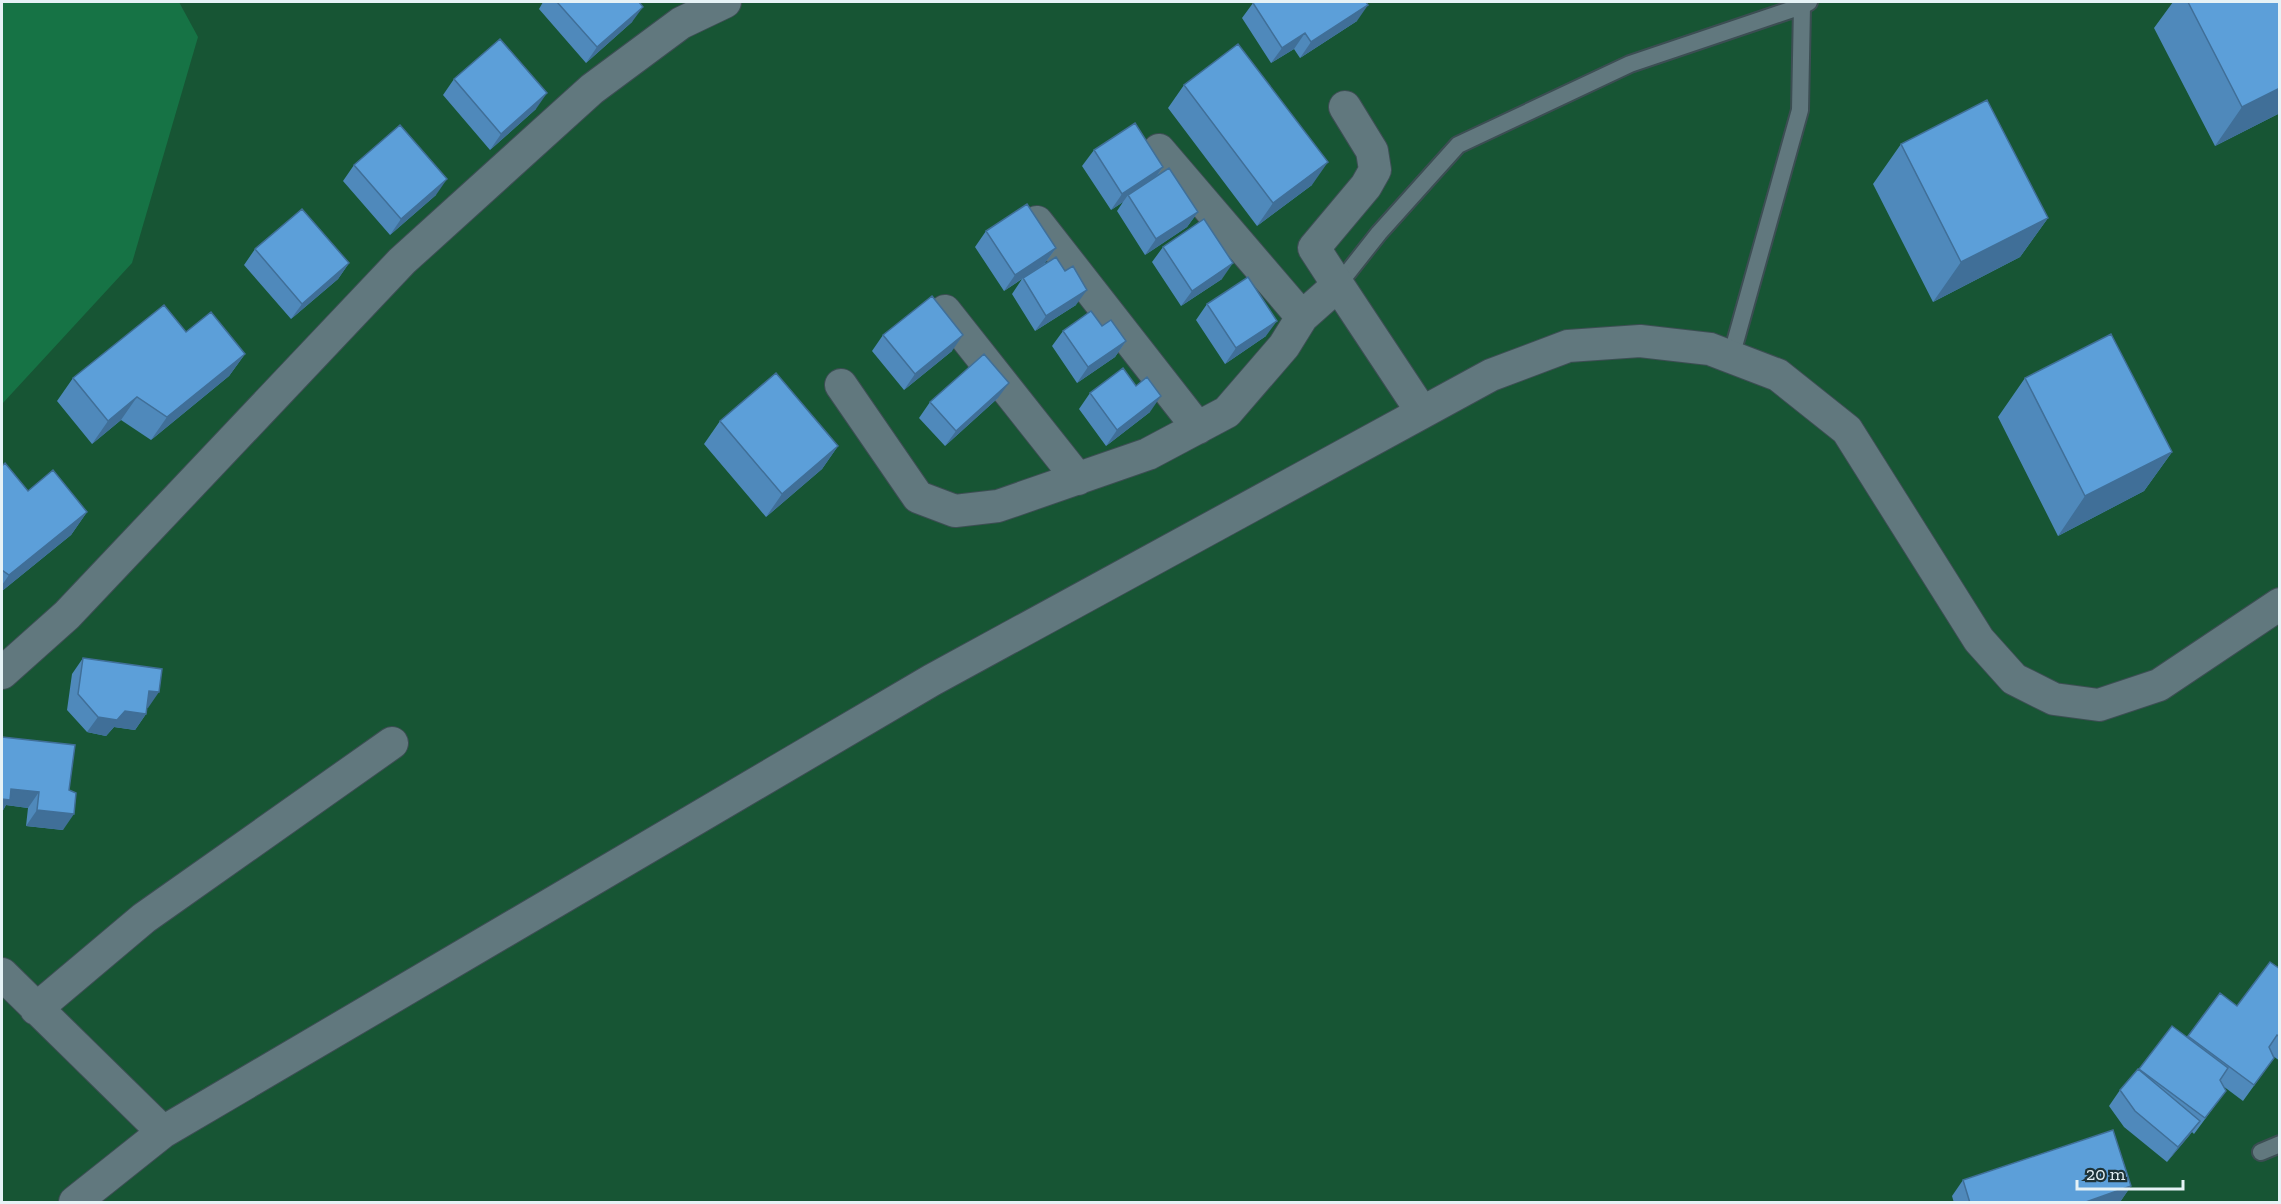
<svg xmlns="http://www.w3.org/2000/svg" width="2281" height="1204" font-family="'Zilla Slab',serif">
  <style>
    .green { fill: #175534 }
    .forest { fill: #167345 }
    .lines { fill: none; stroke-linecap: round; stroke-linejoin: round }
    .lane-casing { stroke: #3c4e53; stroke-width: 20 }
    .street-casing { stroke: #3c4e53; stroke-width: 34 }
    .lane { stroke: #61787e; stroke-width: 16 }
    .street { stroke: #61787e; stroke-width: 32 }
    .wall { fill: #4f89bb }
    .shaded-wall { fill: #406f98 }
    .building { fill: #5c9fd9; stroke: #406f98; stroke-width: 1.5 }
  </style>
  <rect width="100%" height="100%" fill="#1e3338"/>
  <path class="green" d="M 2,2 L 2279,2 L 2279,1202 L 2,1202 Z"/>
  <path class="forest" d="M 2,2 L 179,2 L 198,37 L 132,263 L 2,404 Z"/>
  <g class="lines">
    <g class="lane-casing">
      <path id="lane" d="M 1338,285 L 1379,233 L 1458,145 L 1630,64 L 1802,6
        M 1731,357 L 1800,110 L 1802,6 L 1809,2
        M 2261,1152 L 2280,1144"/>
    </g>
    <g class="street-casing">
      <path id="street" d="M 1159,150 L 1302,317
        M 1037,222 L 1198,428
        M 1338,285 L 1314,248 L 1366,186 L 1375,170 L 1372,151 L 1345,107
        M 945,311 L 1078,479
        M 841,385 L 918,497 L 955,511 L 998,506 L 1148,454 L 1227,412 L 1284,346 L 1302,317 L 1338,285 L 1422,412
        M 2,673 L 67,615 L 402,261 L 592,89 L 681,23 L 725,2
        M 2,974 L 163,1132
        M 36,1009 L 144,918 L 392,743
        M 75,1202 L 163,1132 L 932,680 L 1491,375 L 1568,346 L 1640,341 L 1710,349 L 1778,375 L 1847,430 L 1979,640 L 2014,679 L 2054,699 L 2099,705 L 2159,685 L 2280,604"/>
    </g>
    <use href="#lane" class="lane"/>
    <use href="#street" class="street"/>
  </g>
  <path class="wall" d="M 543,2 L 639,2 L 632,22 L 586,63 L 539,9 Z
    M 2173,2 L 2280,2 L 2280,113 L 2215,146 L 2154,28 Z
    M 1253,3 L 1357,21 L 1300,58 L 1294,49 L 1271,63 L 1242,18 Z
    M 454,79 L 536,109 L 490,150 L 443,95 Z
    M 1184,85 L 1312,185 L 1257,226 L 1168,108 Z
    M 1901,144 L 2048,218 L 2020,257 L 1933,302 L 1873,184 Z
    M 1094,150 L 1163,167 L 1157,176 L 1198,212 L 1187,227 L 1145,255 L 1117,211 L 1123,202 L 1111,210 L 1082,166 Z
    M 354,165 L 436,195 L 390,235 L 343,181 Z
    M 986,231 L 1056,248 L 1045,263 L 1076,305 L 1035,331 L 1012,294 L 1022,279 L 1004,291 L 975,247 Z
    M 1163,247 L 1222,279 L 1181,306 L 1152,262 Z
    M 255,249 L 349,263 L 338,279 L 291,319 L 244,265 Z
    M 1207,304 L 1266,336 L 1225,364 L 1196,320 Z
    M 1102,326 L 1126,341 L 1115,357 L 1077,383 L 1052,346 L 1063,331 Z
    M 186,332 L 245,354 L 229,376 L 151,440 L 121,420 L 92,444 L 57,401 L 73,378 Z
    M 883,335 L 952,351 L 904,390 L 872,351 Z
    M 2025,378 L 2172,452 L 2144,491 L 2058,536 L 1998,417 Z
    M 1136,386 L 1150,412 L 1106,446 L 1079,409 L 1090,393 Z
    M 998,398 L 945,446 L 919,418 L 930,402 Z
    M 720,421 L 838,446 L 822,469 L 766,517 L 704,444 Z
    M 2,466 L 28,491 L 87,512 L 71,535 L 2,591 Z
    M 83,658 L 148,708 L 147,708 L 146,714 L 135,730 L 114,727 L 106,736 L 87,732 L 67,710 L 72,674 Z
    M 2,737 L 75,745 L 63,830 L 26,826 L 28,808 L 6,805 L 2,812 Z
    M 2280,969 L 2280,1061 L 2273,1056 L 2274,1058 L 2243,1101 L 2223,1086 L 2214,1107 L 2194,1134 L 2192,1132 L 2167,1162 L 2124,1127 L 2109,1106 L 2120,1090 L 2139,1070 L 2172,1026 L 2187,1037 L 2220,993 L 2237,1006 Z
    M 1963,1180 L 2131,1186 L 2120,1202 L 2118,1203 L 1954,1203 L 1952,1196 Z"/>
  <path class="shaded-wall" d="M 1368,5 L 1357,21 L 1300,58 L 1311,42 Z
    M 643,7 L 632,22 L 586,63 L 597,47 Z
    M 1305,33 L 1294,49 L 1271,63 L 1282,48 Z
    M 2280,88 L 2280,113 L 2215,146 L 2242,107 Z
    M 547,93 L 536,109 L 490,150 L 501,134 Z
    M 1328,162 L 1312,185 L 1257,226 L 1273,203 Z
    M 1163,167 L 1152,182 L 1128,195 L 1123,202 L 1111,210 L 1122,194 Z
    M 447,179 L 436,195 L 390,235 L 401,219 Z
    M 1198,212 L 1187,227 L 1145,255 L 1156,239 Z
    M 2048,218 L 2020,257 L 1933,302 L 1961,262 Z
    M 1056,248 L 1045,263 L 1004,291 L 1015,275 Z
    M 349,263 L 338,279 L 291,319 L 302,304 Z
    M 1233,263 L 1222,279 L 1181,306 L 1192,291 Z
    M 1087,290 L 1076,305 L 1035,331 L 1046,316 Z
    M 1277,321 L 1266,336 L 1225,364 L 1236,348 Z
    M 963,335 L 952,351 L 904,390 L 915,374 Z
    M 1126,341 L 1115,357 L 1077,383 L 1088,367 Z
    M 245,354 L 229,376 L 151,440 L 167,417 Z
    M 1009,383 L 998,398 L 945,446 L 956,431 Z
    M 1161,396 L 1150,412 L 1106,446 L 1117,430 Z
    M 137,397 L 121,420 L 92,444 L 108,421 Z
    M 838,446 L 822,469 L 766,517 L 782,494 Z
    M 2172,452 L 2144,491 L 2058,536 L 2085,496 Z
    M 87,512 L 71,535 L 2,591 L 2,585 L 9,575 Z
    M 149,691 L 159,692 L 148,708 L 138,707 Z
    M 125,711 L 146,714 L 135,730 L 114,727 L 106,736 L 87,732 L 98,717 Z
    M 11,789 L 39,792 L 28,808 L 6,805 L 2,812 L 2,799 Z
    M 37,810 L 74,814 L 63,830 L 26,826 Z
    M 2200,1121 L 2189,1136 L 2167,1162 L 2178,1147 Z
    M 2131,1186 L 2120,1202 L 2118,1203 L 2083,1203 Z"/>
  <path class="building" d="M 557,2 L 639,2 L 643,7 L 597,47 Z
    M 1255,2 L 1366,2 L 1368,5 L 1311,42 L 1305,33 L 1282,48 L 1253,3 Z
    M 2188,2 L 2280,2 L 2280,88 L 2242,107 Z
    M 500,39 L 547,93 L 501,134 L 454,79 Z
    M 1238,44 L 1328,162 L 1273,203 L 1184,85 Z
    M 1987,100 L 2048,218 L 1961,262 L 1901,144 Z
    M 1135,123 L 1163,167 L 1122,194 L 1094,150 Z
    M 400,125 L 447,179 L 401,219 L 354,165 Z
    M 1169,168 L 1198,212 L 1156,239 L 1128,195 Z
    M 1027,204 L 1056,248 L 1015,275 L 986,231 Z
    M 302,209 L 349,263 L 302,304 L 255,249 Z
    M 1204,219 L 1233,263 L 1192,291 L 1163,247 Z
    M 1056,257 L 1065,271 L 1073,266 L 1087,290 L 1046,316 L 1023,278 Z
    M 1248,277 L 1277,321 L 1236,348 L 1207,304 Z
    M 932,296 L 963,335 L 915,374 L 883,335 Z
    M 164,305 L 186,332 L 211,312 L 245,354 L 167,417 L 137,397 L 108,421 L 73,378 Z
    M 1091,311 L 1102,326 L 1111,320 L 1126,341 L 1088,367 L 1063,331 Z
    M 2111,334 L 2172,452 L 2085,496 L 2025,378 Z
    M 984,354 L 1009,383 L 956,431 L 930,402 Z
    M 1123,368 L 1136,386 L 1147,377 L 1161,396 L 1117,430 L 1090,393 Z
    M 776,373 L 838,446 L 782,494 L 720,421 Z
    M 5,463 L 28,491 L 53,470 L 87,512 L 9,575 L 2,570 L 2,466 Z
    M 83,658 L 162,669 L 159,692 L 149,691 L 146,714 L 125,711 L 117,720 L 98,717 L 78,694 Z
    M 2,737 L 75,745 L 69,790 L 76,793 L 74,814 L 37,810 L 39,792 L 11,789 L 10,800 L 2,799 Z
    M 2270,962 L 2280,969 L 2280,1037 L 2277,1035 L 2269,1047 L 2274,1058 L 2254,1085 L 2188,1036 L 2220,993 L 2237,1006 Z
    M 2172,1026 L 2228,1068 L 2220,1080 L 2226,1091 L 2205,1118 L 2139,1069 Z
    M 2138,1069 L 2200,1121 L 2178,1147 L 2135,1111 L 2120,1090 Z
    M 2113,1130 L 2131,1186 L 2083,1203 L 1970,1203 L 1963,1180 Z"/>
  <rect width="2281" height="1204" fill="none" stroke="#e6f2f6" stroke-width="6"/>
  <path d="M2077 1180v9h106v-9" fill="none" stroke="#e6f2f6" stroke-width="3"/>
  <text x="2086" y="1180" font-size="18" fill="#e6f2f6" stroke="#1e3338" stroke-width="4.5" paint-order="stroke">20 m</text>
</svg>
